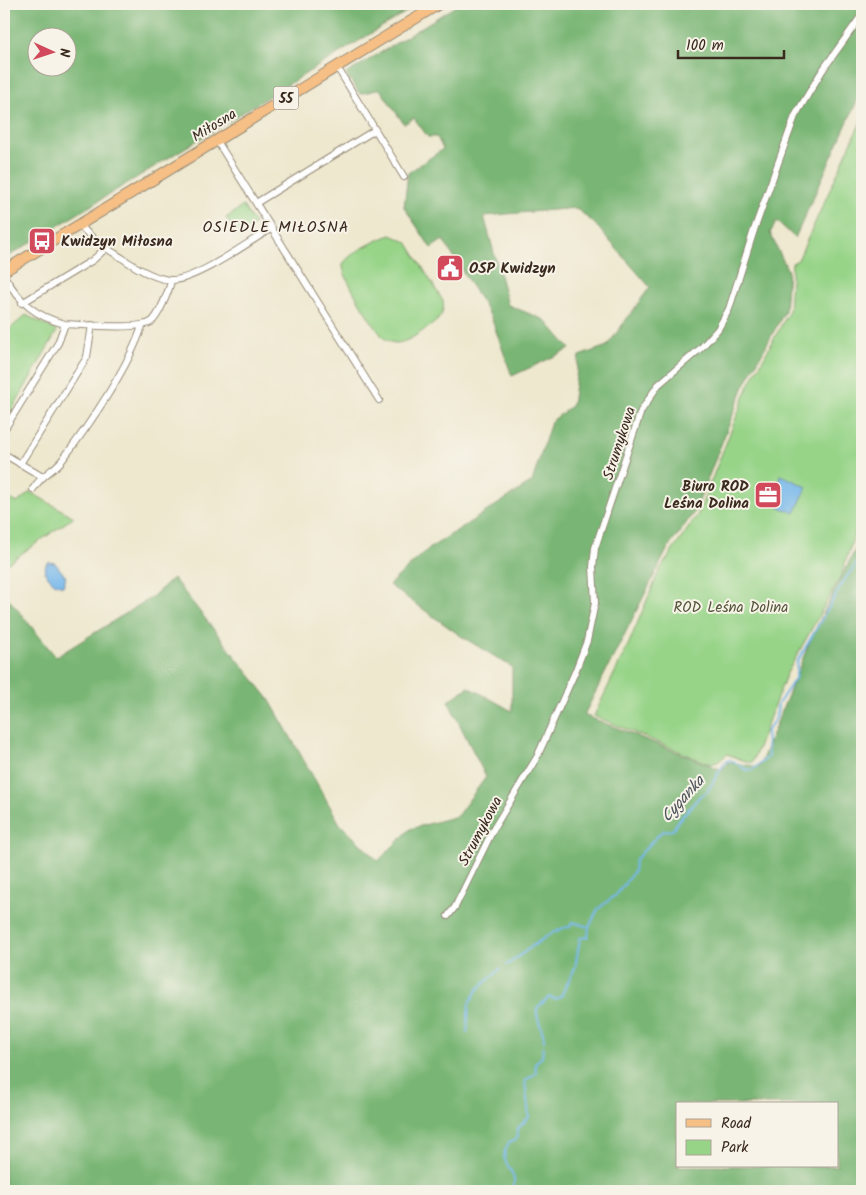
<svg xmlns="http://www.w3.org/2000/svg" width="866" height="1195" font-family="Kalam,sans-serif">
  <style>
    .green { fill: #97d488; stroke: #697f53 }
    .forest { fill: #79b674; stroke: #5a7049; fill-rule: evenodd }
    .water { fill: #76b7eb; stroke: #587084 }
    .lines { fill: none; stroke-linecap: round; stroke-linejoin: round }
    .stream { stroke: #76b7eb; stroke-width: 2 }
    .minor-casing { stroke: #948976; stroke-width: 8 }
    .primary-casing { stroke: #948976; stroke-width: 12 }
    .minor { stroke: #fff; stroke-width: 6 }
    .primary { stroke: #f5bf86; stroke-width: 10 }
    .labels { text-anchor: middle; stroke-width: 4; stroke-linejoin: round; paint-order: stroke }
    .shield { fill: #f7f3e8; stroke: #73665b; stroke-width: 1 }
    .shield-label { font-size: 14px; font-weight: bold; fill: #3b2a1e }
    .street-label { font-size: 15px; fill: #3b2a1e; stroke: #f7f3e8 }
    .poi-label { font-size: 15px; font-weight: bold; fill: #3b2a1e; stroke: #f7f3e8; text-anchor: start }
    .park-label { font-size: 15px; fill: #525438; stroke: #f7f3e8 }
    .neighbourhood-label { font-size: 16px; letter-spacing: 1px; fill: #3b2a1e; stroke: #f7f3e8 }
    .water-label { font-size: 16px; font-style: italic; fill: #4d545c; stroke: #f7f3e8 }
  </style>
  <rect width="100%" height="100%" fill="#f7f3e8"/>
  <filter id="ink" filterUnits="userSpaceOnUse"><feTurbulence type="fractalNoise" baseFrequency=".02" numOctaves="2"/><feDisplacementMap in="SourceGraphic" scale="10" xChannelSelector="R" yChannelSelector="G"/><feConvolveMatrix kernelMatrix="1 2 1 2 8 2 1 2 1" color-interpolation-filters="sRGB"/></filter>
  <filter id="wash" filterUnits="userSpaceOnUse"><feTurbulence type="fractalNoise" baseFrequency=".0096" numOctaves="4" result="noise"/><feDisplacementMap in="SourceGraphic" scale="20" xChannelSelector="R" yChannelSelector="G"/><feGaussianBlur stdDeviation="1.12" result="paint"/><feColorMatrix in="noise" values="0 0 0 0 0 0 0 0 0 0 0 0 0 0 0 0 0 1.4 0 .05"/><feComposite in="paint" operator="in"/></filter>
  <g filter="url(#wash)">
    <rect width="100%" height="100%" fill="#eee8cf"/>
    <path class="green" d="M 862,119 L 862,511 L 841,576 L 786,675 L 753,761 L 750,763 L 727,754 L 718,762 L 710,764 L 594,716 L 629,643 L 660,569 L 698,514 L 749,385 L 789,311 L 792,263 L 798,260 Z
      M 243,206 L 255,224 L 238,236 L 226,218 Z
      M 391,235 L 407,242 L 443,301 C 445,312 440,320 430,326 C 421,332 407,343 396,343 C 392,343 388,341 385,339 C 376,331 341,275 343,265 C 346,254 381,238 391,235 Z
      M 26,315 L 57,331 L 4,424 L 4,334 Z
      M 30,492 L 74,517 L 4,566 L 4,495 L 17,503 Z"/>
    <path class="forest" d="M 4,4 L 419,4 L 4,259 ZM 38,38 L 68,38 L 68,68 L 38,68 Z
      M 459,4 L 862,4 L 862,90 L 795,238 L 777,221 L 770,233 L 788,271 L 785,311 L 744,386 L 695,511 L 668,548 L 584,715 L 722,770 L 728,762 L 759,767 L 812,636 L 862,536 L 862,1191 L 4,1191 L 4,593 L 56,657 L 152,597 L 173,578 L 269,699 L 340,824 L 378,861 L 410,829 L 457,816 L 486,777 L 448,701 L 469,687 L 512,711 L 512,667 L 461,636 L 389,585 L 427,550 L 532,482 L 551,422 L 572,405 L 579,356 L 607,346 L 650,287 L 594,223 L 576,208 L 484,216 L 508,305 L 545,320 L 570,349 L 512,376 L 491,317 L 443,240 L 431,248 L 404,207 L 408,173 L 443,149 L 437,137 L 428,137 L 414,118 L 404,124 L 380,89 L 360,94 L 346,74 ZM 677,1104 L 837,1104 L 837,1166 L 677,1166 Z"/>
    <path class="water" d="M 781,475 L 807,487 L 795,513 L 776,506 L 774,503 Z
      M 49,562 L 55,563 L 66,577 L 63,586 L 54,583 L 44,572 L 46,564 Z"/>
    <g class="lines">
      <path class="stream" d="M 507,965 C 520,956 555,926 570,927 L 572,922 L 589,927
        M 467,1033 L 469,1004 L 477,990 L 500,969
        M 544,1041 C 544,1029 535,1019 537,1008 L 549,997 L 556,999 L 561,996 L 575,968 L 580,938 L 588,937 L 589,927 L 598,909 L 617,894 L 634,871 L 635,860 L 659,834 L 663,831 L 673,830 L 677,822 L 700,796 L 707,792 L 725,762 L 730,760 C 739,762 741,771 752,770 L 768,757 L 766,732 L 776,718 L 778,704 L 796,677 L 797,662 L 845,579 L 862,556
        M 513,1191 C 520,1165 493,1166 510,1141 L 515,1141 L 518,1136 L 517,1129 L 529,1117 L 525,1081 L 536,1073 L 535,1063 L 542,1057 L 543,1046"/>
    </g>
  </g>
  <g filter="url(#ink)">
    <g class="lines">
      <g class="minor-casing">
        <path id="minor" d="M 337,67 L 404,177
          M 217,141 L 379,400
          M 256,203 L 375,130
          M 80,225 C 92,240 106,248 122,258 C 135,267 154,279 171,280 C 195,281 249,242 272,228
          M 4,276 C 21,303 34,316 65,324 C 83,325 139,330 151,322 C 158,318 170,289 171,280
          M 22,303 L 93,260 L 106,248
          M 4,430 L 58,343 L 65,324
          M 4,454 L 41,476
          M 20,464 L 87,357 L 92,325
          M 33,489 C 44,472 53,472 63,459 C 88,427 130,365 142,326
          M 448,916 L 455,907 L 494,828 L 537,757 L 575,672 L 587,641 L 595,603 L 593,567 L 595,548 L 641,411 L 658,385 L 701,348 L 718,329 L 729,309 L 754,230 L 795,116 L 822,71 L 862,15"/>
      </g>
      <g class="primary-casing">
        <path id="primary" d="M 4,271 L 439,4"/>
      </g>
      <use href="#minor" class="minor"/>
      <use href="#primary" class="primary"/>
    </g>
  </g>
  <defs>
    <g id="bus-square" transform="scale(1.4375)"><rect x="-9" y="-9" width="18" height="18" rx="4" fill="#d1495b" stroke="#f7f3e8"/><path d="M-5-6H5V4H4V6H2V4H-2V6H-4V4H-5ZM-3.5-4V0h7V-4ZM-3.5 1.2v1.5H-2V1.2ZM2 1.2v1.5H3.5V1.2Z" fill="#fff"/></g>
    <g id="civic-square" transform="scale(1.4375)"><rect x="-9" y="-9" width="18" height="18" rx="4" fill="#d1495b" stroke="#f7f3e8"/><path d="M-.6-6.5H3V-4.5H.6V-3L4-1V1h2V6H-6V1h2V-1L-.6-3ZM-1.2 2.5V6h2.4V2.5Z" fill="#fff"/></g>
    <g id="office-square" transform="scale(1.4375)"><rect x="-9" y="-9" width="18" height="18" rx="4" fill="#d1495b" stroke="#f7f3e8"/><path d="M-6-3h4V-5.5h4V-3h4V5H-6ZM-1-4.5V-3h2v-1.5ZM-6 0V1H6V0Z" fill="#fff"/></g>
  </defs>
  <g fill-rule="evenodd">
    <use href="#bus-square" x="42" y="241"/>
    <use href="#civic-square" x="450" y="268"/>
    <use href="#office-square" x="768" y="495"/>
  </g>
  <g class="labels">
    <rect class="shield" x="273.5" y="86.5" width="25" height="23" rx="4"/>
    <g class="shield-label">
      <text x="286" y="103">55</text>
    </g>
    <g class="street-label">
      <text transform="translate(214 125) rotate(-32)" y="5">Miłosna</text>
      <text transform="translate(619 443) rotate(-72)" y="5">Strumykowa</text>
      <text transform="translate(480 831) rotate(-62)" y="5">Strumykowa</text>
    </g>
    <g class="poi-label">
      <text x="61" y="246">Kwidzyn Miłosna</text>
      <text x="469" y="273">OSP Kwidzyn</text>
      <text x="749" y="491" text-anchor="end">Biuro ROD<tspan x="749" dy="17">Leśna Dolina</tspan></text>
    </g>
    <g class="park-label">
      <text x="731" y="612">ROD Leśna Dolina</text>
    </g>
    <g class="neighbourhood-label">
      <text x="276" y="232">OSIEDLE MIŁOSNA</text>
    </g>
    <g class="water-label">
      <text transform="translate(682 798) rotate(-48)" y="6">Cyganka</text>
    </g>
  </g>
  <rect width="866" height="1195" fill="none" stroke="#f7f3e8" stroke-width="20"/>
  <rect x="676" y="1102" width="162" height="65" fill="#f7f3e8" stroke="#aca397"/>
  <rect x="686" y="1119" width="25" height="8" fill="#f5bf86" stroke="#aca397"/>
  <text x="721" y="1128" font-size="15" fill="#3b2a1e">Road</text>
  <rect x="686" y="1140" width="25" height="15" fill="#97d488" stroke="#aca397"/>
  <text x="721" y="1152" font-size="15" fill="#3b2a1e">Park</text>
  <g transform="translate(52 52) rotate(93)"><circle r="24" fill="#f7f3e8" stroke="#aca397"/>
  <path d="M0-4L9 19L0 12L-9 19Z" fill="#d1495b"/>
  <text y="-8" font-size="14" font-weight="bold" text-anchor="middle" fill="#3b2a1e">N</text>
  </g>
  <path d="M678 50v8h106v-8" fill="none" stroke="#3b2a1e" stroke-width="2.5"/>
  <text x="686" y="50" font-size="15" fill="#3b2a1e" stroke="#f7f3e8" stroke-width="4" paint-order="stroke">100 m</text>
</svg>
